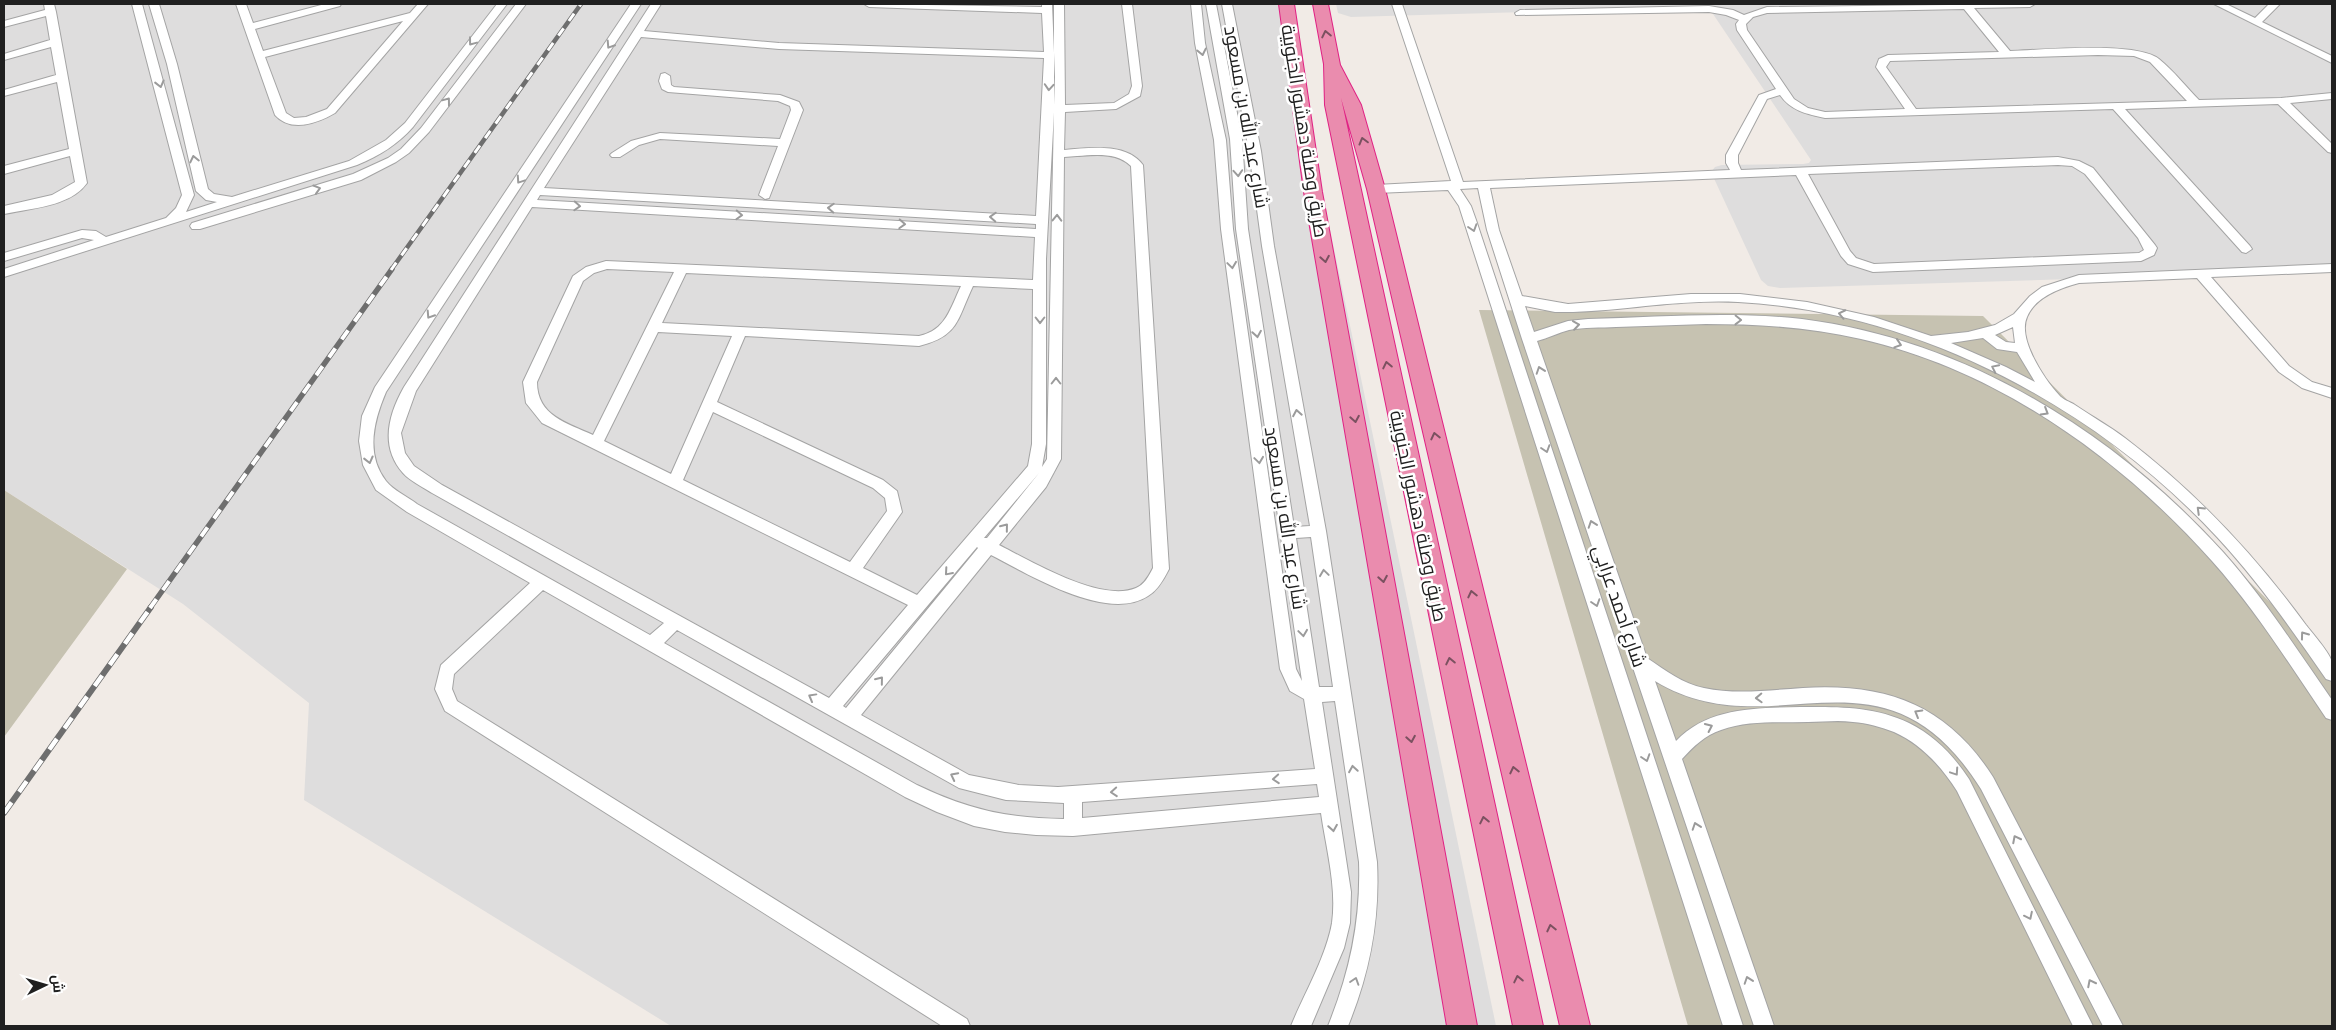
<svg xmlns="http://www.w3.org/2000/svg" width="2336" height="1030" font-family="'Exo 2',Cairo,sans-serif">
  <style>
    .residential { fill: #dedddd }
    .construction { fill: #c6c2b1 }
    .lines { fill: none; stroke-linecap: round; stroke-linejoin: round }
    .minor-casing { stroke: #a4a4a4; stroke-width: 2 }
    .highway-casing { stroke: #e02184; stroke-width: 2 }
    .minor { fill: #fff; fill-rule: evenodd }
    .highway { fill: #ea8cae; fill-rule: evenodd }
    .rail-far2-casing { stroke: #6e6e6e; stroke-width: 4.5 }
    .rail-far1-casing { stroke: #6e6e6e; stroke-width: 5.5 }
    .rail-casing { stroke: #6e6e6e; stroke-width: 6 }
    .rail-far2 { stroke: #fff; stroke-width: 3; stroke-dasharray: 9; stroke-linecap: butt }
    .rail-far1 { stroke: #fff; stroke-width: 4; stroke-dasharray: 11; stroke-linecap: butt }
    .rail { stroke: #fff; stroke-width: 4.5; stroke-dasharray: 13; stroke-linecap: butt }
    .oneway { stroke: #7b5160 }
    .oneway2 { stroke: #9b9b9b }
    .labels { text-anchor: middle; stroke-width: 5; stroke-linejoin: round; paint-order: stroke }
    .street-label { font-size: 19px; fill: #202020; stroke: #fff }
  </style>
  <rect width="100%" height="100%" fill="#f1ebe6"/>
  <path class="residential" d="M 4,4 L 1283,4 L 1496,1026 L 671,1026 L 304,800 L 309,703 L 183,604 L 4,490 Z
    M 1336,4 L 2332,4 L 2332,271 L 1780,288 L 1768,286 L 1761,280 L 1711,172 L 1715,167 L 1722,165 L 1803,164 L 1809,163 L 1811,160 L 1711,11 L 1698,7 L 1351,17 L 1338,13 Z"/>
  <path class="construction" d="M 1479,310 L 1983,316 L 2332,664 L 2332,1026 L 1688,1026 Z
    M 4,490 L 127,569 L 4,737 Z"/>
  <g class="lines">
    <g class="minor-casing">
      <path id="minor" d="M 44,4 L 54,4 L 56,12 L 87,183 C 70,207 31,208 4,214 L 4,206 L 52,195 L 75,182 L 70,156 L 4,174 L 4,166 L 69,149 L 57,82 L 4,96 L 4,90 L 56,75 L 51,47 L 4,60 L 4,54 L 50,40 L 46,16 L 4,27 L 4,21 L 45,10 Z
        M 132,4 L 142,4 L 194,195 L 186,212 L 217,202 L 206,200 L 196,191 L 167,64 L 149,4 L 159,4 L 177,64 L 208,189 L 214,194 L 232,197 L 349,161 L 386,140 L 405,123 L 497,4 L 507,4 L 413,127 C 397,145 379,156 357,165 L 4,277 L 4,269 L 94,240 L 82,238 L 4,261 L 4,253 L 82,230 L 96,231 L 106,237 L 166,218 L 176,208 L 182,195 Z
        M 236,4 L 246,4 L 253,23 L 325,4 L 341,4 L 340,6 L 255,29 L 263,51 L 410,13 L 418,4 L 428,4 L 335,113 C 318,123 291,133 275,115 ZM 403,21 L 327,109 L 306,117 L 294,118 L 286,113 L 265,57 Z
        M 516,4 L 526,4 L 429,132 L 409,153 L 396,162 L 361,180 L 200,229 L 192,229 L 190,226 L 192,223 L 353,174 L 388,158 L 401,149 L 421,128 Z
        M 631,4 L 641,4 L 386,392 C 374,420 365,454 386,481 C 393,490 408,497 417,504 L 650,635 L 664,623 L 432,493 C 423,487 410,481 403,473 C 380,447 388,415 404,387 L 651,4 L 661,4 L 644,31 L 779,43 L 1044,52 L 1042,13 L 869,7 L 864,4 L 1042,7 L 1042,4 L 1052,4 L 1055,77 L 1054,105 L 1054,4 L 1064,4 L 1065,105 L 1114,103 L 1129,94 L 1132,86 L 1122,4 L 1132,4 L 1142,86 L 1140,96 L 1116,109 L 1065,112 L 1064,150 C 1089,148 1126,142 1143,165 L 1169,569 C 1164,579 1158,590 1148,596 C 1107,623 1028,574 991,555 L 861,715 L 969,775 L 1019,785 L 1058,787 L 1315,769 L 1304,699 L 1290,691 L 1280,669 L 1221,229 L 1214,140 L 1195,43 L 1191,4 L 1201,4 L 1205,43 L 1226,140 L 1233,229 L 1296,669 L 1302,681 L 1236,229 L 1230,139 L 1206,4 L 1216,4 L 1242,139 L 1248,229 L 1294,527 L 1310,526 L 1262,246 L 1249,151 L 1222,4 L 1232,4 L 1261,151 L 1274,246 L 1326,531 L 1377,862 C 1380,920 1370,972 1348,1026 L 1328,1026 C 1350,972 1361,920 1359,862 L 1335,701 L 1322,702 L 1351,892 L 1350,923 L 1344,948 L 1311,1026 L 1291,1026 C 1304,994 1326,957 1332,923 C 1337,887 1326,848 1321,813 L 1073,836 L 1036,835 L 1005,832 L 974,826 L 937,812 L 905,797 L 543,590 L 454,674 L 452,689 L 457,701 L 967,1019 L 970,1026 L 942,1026 L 445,711 L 435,689 L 441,665 L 530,583 L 407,512 L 376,490 L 363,465 L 359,441 L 362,416 L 375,387 ZM 641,37 L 779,49 L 1044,58 L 1036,216 L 544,188 ZM 1054,112 L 1047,459 L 1042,467 L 1046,444 L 1046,259 ZM 1077,156 C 1095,155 1117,152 1131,166 L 1153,568 C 1149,576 1144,585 1136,588 C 1100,603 1031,561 999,545 L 1046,487 L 1061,459 L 1064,157 ZM 540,195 L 1036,224 L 1036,229 L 537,200 ZM 532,207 L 1035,237 L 1033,280 L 606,261 L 586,267 L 573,276 L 523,382 L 526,403 L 542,423 L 908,605 L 829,698 L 442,485 L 414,466 L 405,453 L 401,433 L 416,391 ZM 607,269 L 674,272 L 593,435 C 567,423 537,416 537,382 L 583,281 L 594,273 ZM 686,273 L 961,286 C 950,309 946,330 919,336 L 662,323 ZM 973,286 L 1033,289 L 1032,444 L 1028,466 L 917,595 L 863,568 L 902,512 L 897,491 L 883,480 L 717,402 L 745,336 L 919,346 C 959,336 957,320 973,286 ZM 658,332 L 732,336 L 671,474 L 604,441 ZM 713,412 L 873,488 L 885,498 L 887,511 L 850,562 L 683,480 ZM 1039,473 L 987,538 L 984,538 ZM 1311,537 L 1333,687 L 1319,687 L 1296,538 ZM 977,547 L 978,548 L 846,708 L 843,706 ZM 677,630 L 959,788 L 1006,800 L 1064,803 L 1064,819 C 1007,818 969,810 917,785 L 664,643 ZM 1317,784 L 1319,797 L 1082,818 L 1082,802 Z
        M 1392,4 L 1402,4 L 1463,182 L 1730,170 L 1726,163 L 1726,155 L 1759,95 L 1776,89 L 1737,30 L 1736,24 L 1739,20 L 1726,15 L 1709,12 L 1516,15 L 1515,13 L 1520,10 L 1709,6 L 1733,10 L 1744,15 L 1767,7 L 2035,4 L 2030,7 L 1974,8 L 2010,51 C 2042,50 2136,41 2159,59 C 2174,71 2186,87 2199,100 L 2281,98 L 2332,93 L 2332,99 L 2290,103 L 2332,144 L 2332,153 L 2328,152 L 2278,104 L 2125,109 L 2250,246 L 2252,249 L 2246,253 L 2242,252 L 2113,109 L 1825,118 C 1807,114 1791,111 1780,95 L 1767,99 L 1738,155 L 1738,163 L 1741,170 L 2058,157 L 2079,161 L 2093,168 L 2155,245 L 2157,248 L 2154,255 L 2141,261 L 1873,272 L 1848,264 L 1841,256 L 1796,175 L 1490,188 L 1499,230 L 1522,296 L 1568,304 L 1691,294 L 1740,294 L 1807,302 L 1874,317 L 1931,336 L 1968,332 L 1995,325 L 2014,314 L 2030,296 L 2042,287 L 2079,275 L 2332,264 L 2332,272 L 2211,277 L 2289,366 L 2312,382 L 2332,388 L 2332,398 L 2302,388 L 2279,372 L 2197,278 L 2079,283 C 2060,288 2035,297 2027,317 C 2017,339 2045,380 2059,395 C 2062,399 2070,402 2075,405 C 2091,416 2109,426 2125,438 C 2196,492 2254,554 2306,625 C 2313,634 2330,653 2332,662 C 2333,668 2332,676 2332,681 L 2326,679 C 2292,630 2258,581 2217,537 C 2096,407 1918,312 1738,302 C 1683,299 1628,310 1573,312 L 1555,312 L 1525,306 L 1534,332 L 1568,321 L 1588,319 C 1659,317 1731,311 1802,319 C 1966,340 2114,432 2223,552 C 2264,598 2297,650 2332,700 L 2332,720 L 2326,718 C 2290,665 2255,609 2212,561 C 2120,458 1998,370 1861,339 C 1810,327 1759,324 1706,324 C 1676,325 1646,326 1616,327 C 1601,328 1584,327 1569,330 C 1558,333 1548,338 1537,341 L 1647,658 C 1665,670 1683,684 1704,688 C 1736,695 1771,690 1803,688 C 1887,683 1947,705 1993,777 L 2123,1026 L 2103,1026 L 1981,789 C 1882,631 1773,753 1655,681 L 1676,741 C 1708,707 1757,708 1801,707 C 1838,707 1874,706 1909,723 C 1935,736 1953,755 1969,779 L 2093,1026 L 2073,1026 L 1957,791 C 1941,766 1921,744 1894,732 C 1881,727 1867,723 1853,722 C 1838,720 1822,722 1808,722 C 1779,723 1748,720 1721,730 C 1705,735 1693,747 1682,759 L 1774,1026 L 1754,1026 L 1522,339 L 1487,230 L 1478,188 L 1460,189 L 1471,206 L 1476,220 L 1743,1026 L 1723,1026 L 1459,206 L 1448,190 L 1376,193 L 1370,189 L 1376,185 L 1451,181 ZM 1964,9 L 1999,52 L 1888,55 L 1879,59 L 1876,67 L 1905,109 L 1825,112 L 1808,108 L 1794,99 L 1747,30 L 1746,24 L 1753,17 L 1767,13 ZM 2098,55 L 2134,56 L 2150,62 L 2187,101 L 1916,109 L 1886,67 L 1890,61 ZM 2058,165 L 2072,166 L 2085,174 L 2138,238 L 2144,250 L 2139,253 L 1874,264 L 1856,258 L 1850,251 L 1808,174 ZM 2013,327 L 2015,343 L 2006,342 L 1995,335 ZM 1983,338 L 1997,349 L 2017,352 L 2035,382 L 2006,367 L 1951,343 Z
        M 2214,4 L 2226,4 L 2255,18 L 2269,4 L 2280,4 L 2262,22 L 2332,56 L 2332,63 Z
        M 665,73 L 670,76 L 671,85 L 674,87 L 780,95 L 799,102 L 803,110 L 769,198 L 765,199 L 759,195 L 778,146 L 660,139 L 639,145 L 620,157 L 612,157 L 610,155 L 612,153 L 631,141 L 660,133 L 780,139 L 791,110 L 790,106 L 778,101 L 668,92 L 662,89 L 659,81 L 661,74 Z"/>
    </g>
    <g class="highway-casing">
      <path id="highway" d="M 1279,4 L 1294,4 L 1322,192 L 1477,1026 L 1447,1026 L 1304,192 Z
        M 1313,4 L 1328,4 L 1340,65 L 1361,105 L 1385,189 L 1590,1026 L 1560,1026 L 1367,189 L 1341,98 L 1543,1026 L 1513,1026 L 1325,105 L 1324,64 Z"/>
    </g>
    <use href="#minor" class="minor"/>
    <use href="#highway" class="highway"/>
    <g class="rail-far2-casing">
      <path id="rail-far2" d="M 391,270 L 581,4"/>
    </g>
    <g class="rail-far1-casing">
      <path id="rail-far1" d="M 150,608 L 392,269"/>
    </g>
    <g class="rail-casing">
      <path id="rail" d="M 4,813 L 151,607"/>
    </g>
    <use href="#rail-far2" class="rail-far2"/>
    <use href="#rail-far1" class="rail-far1"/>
    <use href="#rail" class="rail"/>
  </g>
  <defs><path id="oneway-chevron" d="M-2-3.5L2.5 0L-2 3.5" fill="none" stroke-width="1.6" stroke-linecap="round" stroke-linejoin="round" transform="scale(1.25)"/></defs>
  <g class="oneway">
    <use href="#oneway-chevron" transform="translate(1326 34) rotate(-102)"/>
    <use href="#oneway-chevron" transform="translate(1363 141) rotate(-105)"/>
    <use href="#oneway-chevron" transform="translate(1325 259) rotate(80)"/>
    <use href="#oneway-chevron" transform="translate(1387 365) rotate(-102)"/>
    <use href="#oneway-chevron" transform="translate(1355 419) rotate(80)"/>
    <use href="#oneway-chevron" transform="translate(1435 436) rotate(-103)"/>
    <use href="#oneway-chevron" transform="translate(1383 579) rotate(80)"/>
    <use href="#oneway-chevron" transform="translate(1472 594) rotate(-103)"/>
    <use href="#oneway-chevron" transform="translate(1450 661) rotate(-102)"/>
    <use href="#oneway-chevron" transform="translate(1411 739) rotate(80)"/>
    <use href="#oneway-chevron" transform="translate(1514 770) rotate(-103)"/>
    <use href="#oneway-chevron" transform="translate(1484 820) rotate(-102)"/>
    <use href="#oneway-chevron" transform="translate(1551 928) rotate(-103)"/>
    <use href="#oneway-chevron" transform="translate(1518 979) rotate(-102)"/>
  </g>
  <g class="oneway2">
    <use href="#oneway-chevron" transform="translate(472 42) rotate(127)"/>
    <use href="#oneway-chevron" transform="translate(610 45) rotate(123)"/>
    <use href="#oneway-chevron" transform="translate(1202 52) rotate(78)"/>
    <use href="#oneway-chevron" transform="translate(160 84) rotate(76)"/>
    <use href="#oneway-chevron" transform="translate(1049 87) rotate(94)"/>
    <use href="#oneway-chevron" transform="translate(447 101) rotate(-53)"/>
    <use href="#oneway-chevron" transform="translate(194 159) rotate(-103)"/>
    <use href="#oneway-chevron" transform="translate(1238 173) rotate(86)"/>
    <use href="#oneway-chevron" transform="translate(520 180) rotate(124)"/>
    <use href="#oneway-chevron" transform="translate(317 189) rotate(-17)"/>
    <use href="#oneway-chevron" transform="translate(577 206) rotate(3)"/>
    <use href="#oneway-chevron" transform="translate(831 208) rotate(-177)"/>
    <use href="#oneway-chevron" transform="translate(739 215) rotate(3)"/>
    <use href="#oneway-chevron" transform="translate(993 217) rotate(-177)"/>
    <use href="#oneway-chevron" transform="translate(1057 218) rotate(-89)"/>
    <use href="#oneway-chevron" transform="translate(902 224) rotate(3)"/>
    <use href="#oneway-chevron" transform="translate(1473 228) rotate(72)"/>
    <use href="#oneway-chevron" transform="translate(1232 265) rotate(82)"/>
    <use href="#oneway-chevron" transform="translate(1842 314) rotate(-168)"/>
    <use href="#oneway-chevron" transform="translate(430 315) rotate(123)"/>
    <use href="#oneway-chevron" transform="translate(1040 320) rotate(90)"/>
    <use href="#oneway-chevron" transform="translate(1738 320) rotate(1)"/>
    <use href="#oneway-chevron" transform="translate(1576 325) rotate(-8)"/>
    <use href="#oneway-chevron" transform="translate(1257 334) rotate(81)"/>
    <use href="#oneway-chevron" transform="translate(1898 344) rotate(18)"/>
    <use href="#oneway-chevron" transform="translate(1995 368) rotate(-154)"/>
    <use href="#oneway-chevron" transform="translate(1540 370) rotate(-109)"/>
    <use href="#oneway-chevron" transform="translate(1056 381) rotate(-90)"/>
    <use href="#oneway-chevron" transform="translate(2045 412) rotate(31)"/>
    <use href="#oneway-chevron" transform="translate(1297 413) rotate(-100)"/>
    <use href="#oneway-chevron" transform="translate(1546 449) rotate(72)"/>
    <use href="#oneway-chevron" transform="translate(369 460) rotate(76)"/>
    <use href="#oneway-chevron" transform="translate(1259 460) rotate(82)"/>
    <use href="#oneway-chevron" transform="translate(2200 510) rotate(-136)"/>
    <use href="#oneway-chevron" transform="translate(1592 524) rotate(-109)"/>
    <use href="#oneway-chevron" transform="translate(1005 527) rotate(-51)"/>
    <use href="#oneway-chevron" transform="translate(948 572) rotate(131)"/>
    <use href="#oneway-chevron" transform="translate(1324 573) rotate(-98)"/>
    <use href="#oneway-chevron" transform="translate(1596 603) rotate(72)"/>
    <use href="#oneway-chevron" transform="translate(1303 633) rotate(82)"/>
    <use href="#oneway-chevron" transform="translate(2304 635) rotate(-126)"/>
    <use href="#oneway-chevron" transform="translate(880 680) rotate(-51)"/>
    <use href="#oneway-chevron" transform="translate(812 697) rotate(-151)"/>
    <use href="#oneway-chevron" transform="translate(1759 698) rotate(178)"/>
    <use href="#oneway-chevron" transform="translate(1918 713) rotate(-150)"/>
    <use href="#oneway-chevron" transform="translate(1709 727) rotate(-25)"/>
    <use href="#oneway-chevron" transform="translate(1646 758) rotate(72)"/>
    <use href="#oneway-chevron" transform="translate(1353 769) rotate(-99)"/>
    <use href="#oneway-chevron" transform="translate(1955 772) rotate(56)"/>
    <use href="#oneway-chevron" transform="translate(954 776) rotate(-153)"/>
    <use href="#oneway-chevron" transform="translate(1276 779) rotate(176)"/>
    <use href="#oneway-chevron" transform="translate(1114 792) rotate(176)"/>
    <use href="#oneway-chevron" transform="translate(1696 826) rotate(-109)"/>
    <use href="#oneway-chevron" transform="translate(1333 828) rotate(81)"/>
    <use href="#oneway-chevron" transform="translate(2016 839) rotate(-117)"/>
    <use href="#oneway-chevron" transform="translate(2029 916) rotate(64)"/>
    <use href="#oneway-chevron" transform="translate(1748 980) rotate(-109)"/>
    <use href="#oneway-chevron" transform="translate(1355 981) rotate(-72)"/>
    <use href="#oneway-chevron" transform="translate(2091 983) rotate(-117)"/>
  </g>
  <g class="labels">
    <g class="street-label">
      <text transform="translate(1247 117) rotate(80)" y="7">شارع عبد الله بن مسعود</text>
      <text transform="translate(1305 131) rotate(81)" y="7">طريق وصلة دهشور الجنوبية</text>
      <text transform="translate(1419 516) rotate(78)" y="7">طريق وصلة دهشور الجنوبية</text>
      <text transform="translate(1286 518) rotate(81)" y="7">شارع عبد الله بن مسعود</text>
      <text transform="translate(1620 606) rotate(71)" y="7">شارع أحمد عرابي</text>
    </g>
  </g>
  <rect width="2336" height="1030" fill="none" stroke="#202020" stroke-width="10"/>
  <g transform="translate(45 985) rotate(85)" stroke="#ffffff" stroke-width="4" paint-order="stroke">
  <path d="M0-4L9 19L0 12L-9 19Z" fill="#202020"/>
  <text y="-8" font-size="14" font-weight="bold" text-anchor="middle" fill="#202020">ش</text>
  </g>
</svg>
